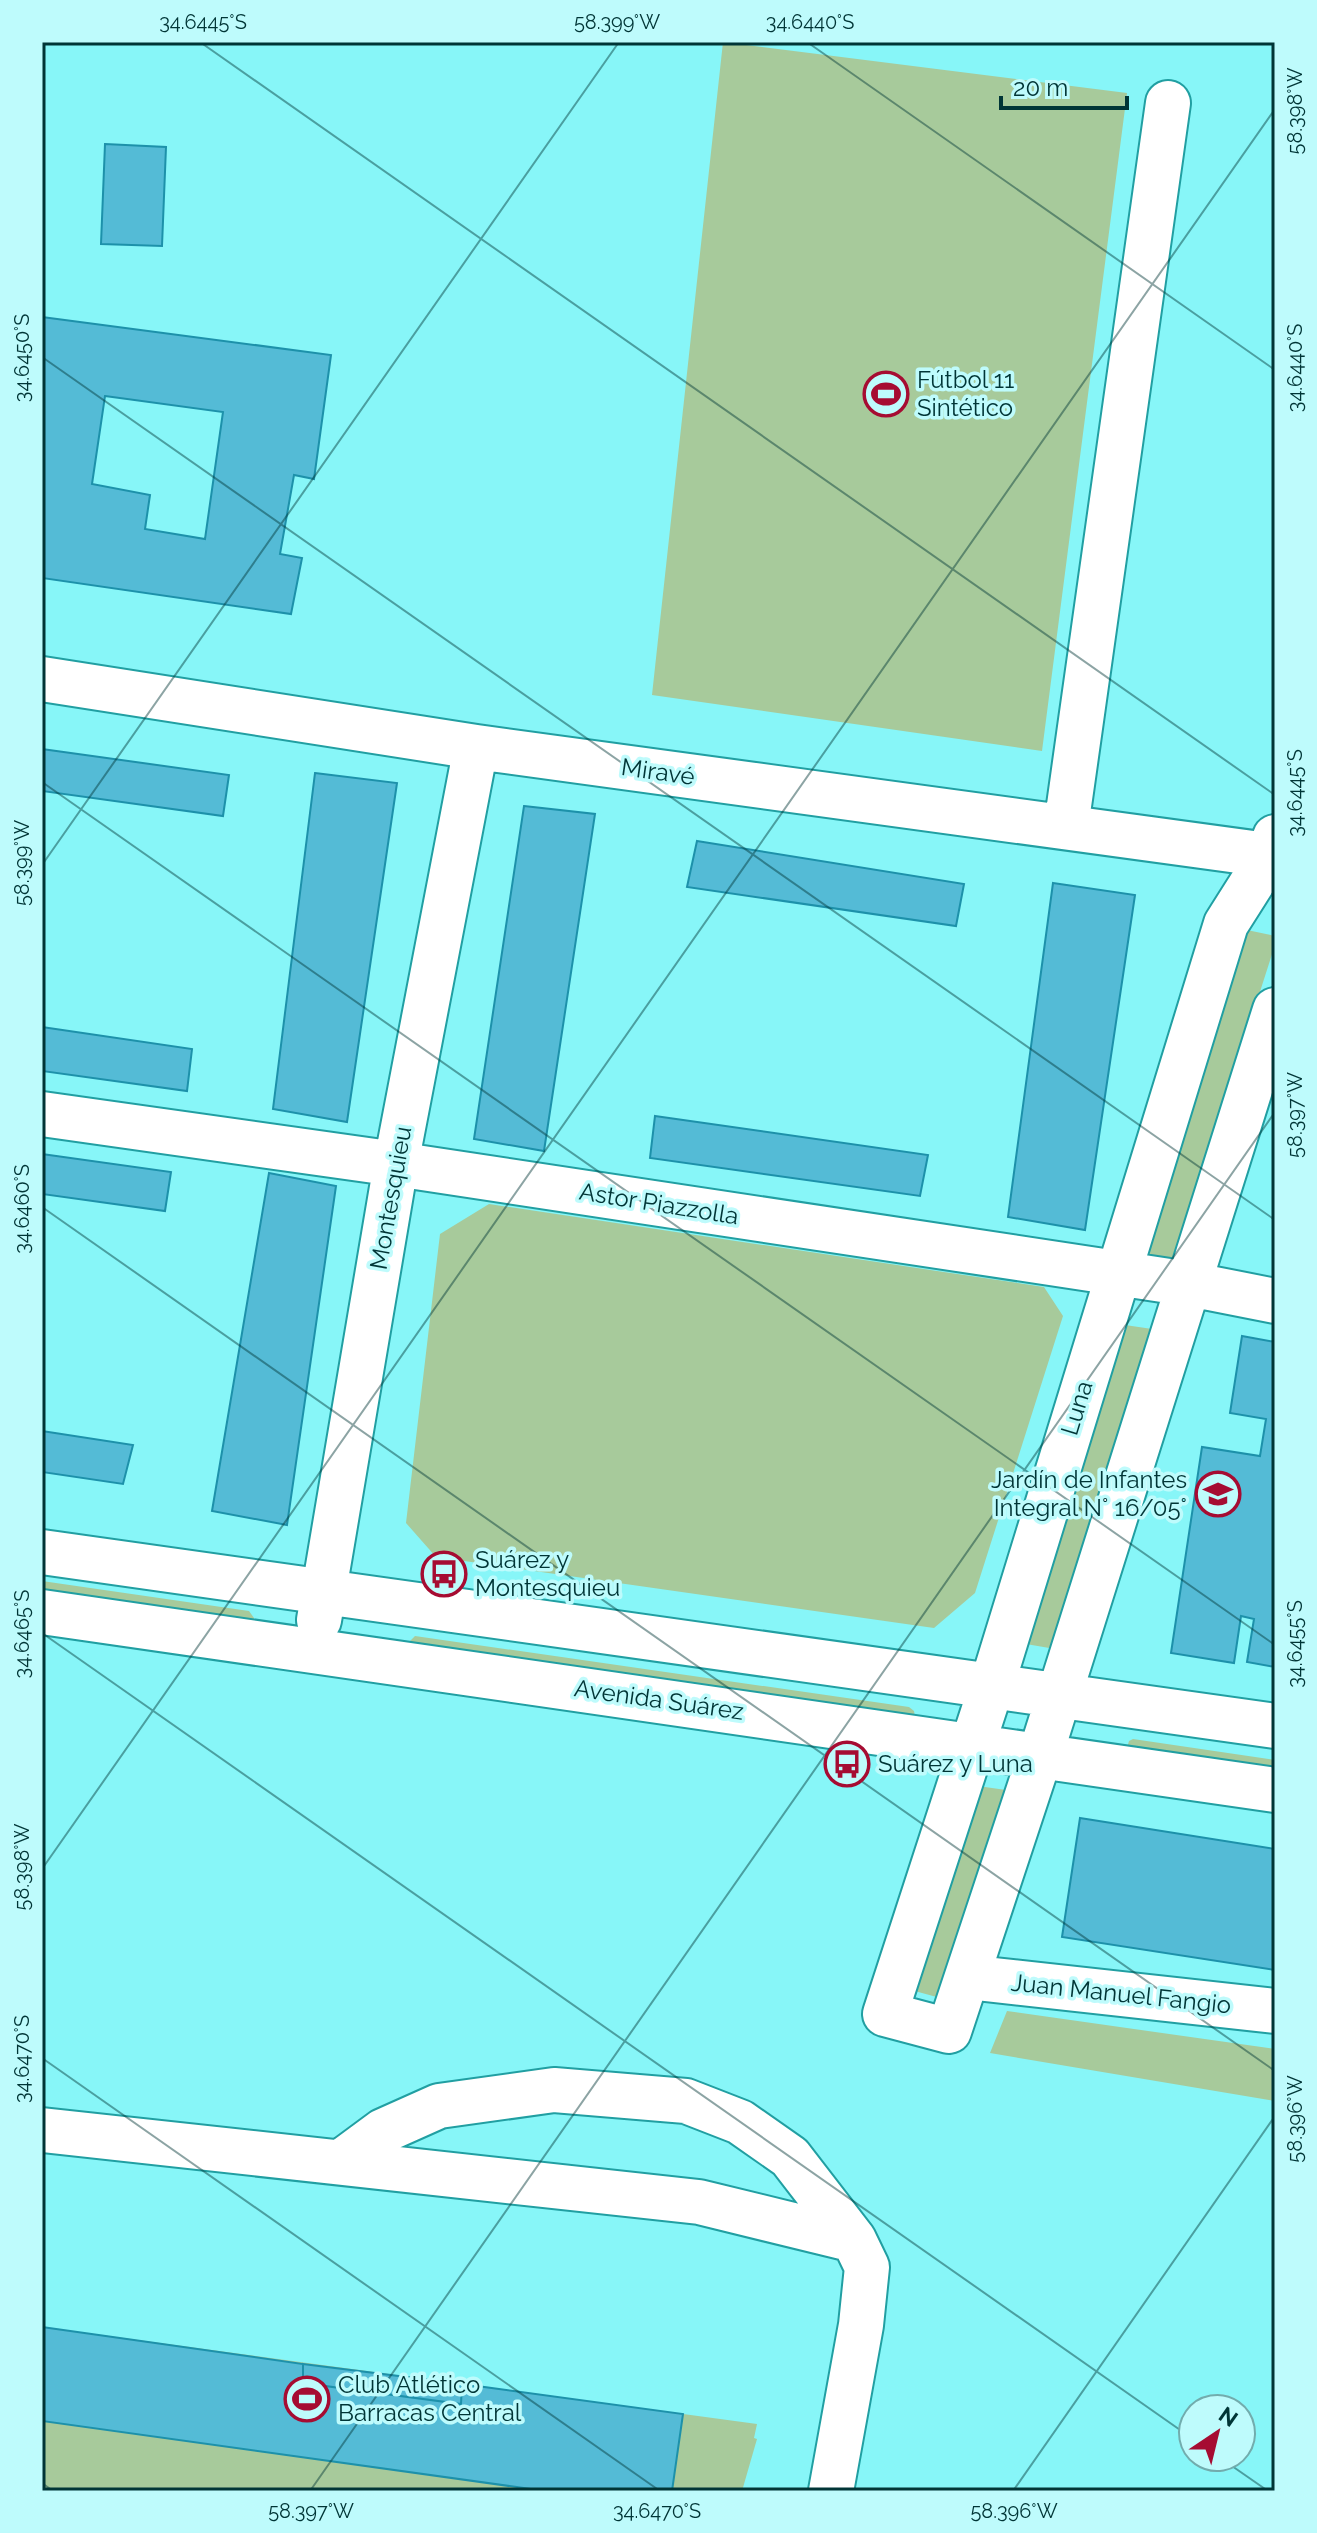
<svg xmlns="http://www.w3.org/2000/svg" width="1317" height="2533" font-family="Raleway,sans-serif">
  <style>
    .green { fill: #a7ca9b }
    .building { fill: #54bbd6; stroke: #1d91aa; stroke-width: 2; fill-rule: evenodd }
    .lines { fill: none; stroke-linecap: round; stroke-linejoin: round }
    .minor-casing { stroke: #219fa2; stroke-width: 48 }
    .minor { stroke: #fff; stroke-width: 44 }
    .ticks { fill: none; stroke: #003536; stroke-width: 2; stroke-opacity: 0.45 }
    .labels { text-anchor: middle; stroke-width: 7; stroke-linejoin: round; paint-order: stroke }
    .poi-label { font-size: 24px; fill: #003536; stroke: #befbfc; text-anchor: start }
    .street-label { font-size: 24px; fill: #003536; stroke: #befbfc }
    .neatline { fill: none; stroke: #003536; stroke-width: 3 }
    .ticks-label { font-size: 20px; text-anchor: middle; fill: #003536 }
  </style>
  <rect width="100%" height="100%" fill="#87f6f8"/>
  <path class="green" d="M 723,42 L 1127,93 L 1042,751 L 652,695 Z
    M 1247,930 L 1275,936 L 1275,945 L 1169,1275 L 1140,1271 Z
    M 489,1204 L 1044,1287 L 1063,1316 L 975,1593 L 934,1628 L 436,1557 L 406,1523 L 440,1234 Z
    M 1125,1325 L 1159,1330 L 1061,1650 L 1026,1644 Z
    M 42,1581 L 249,1611 L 254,1618 L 254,1621 L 42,1595 Z
    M 415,1636 L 909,1707 L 914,1711 L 915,1717 L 408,1643 Z
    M 1133,1739 L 1275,1760 L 1275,1773 L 1127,1748 L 1129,1741 Z
    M 978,1786 L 1013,1791 L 944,1999 L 911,1990 Z
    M 1007,2011 L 1275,2049 L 1275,2101 L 990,2053 Z
    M 42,2327 L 757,2424 L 754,2438 L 757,2439 L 742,2491 L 42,2491 Z"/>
  <path class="building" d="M 105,144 L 166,147 L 162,246 L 101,244 Z
    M 42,317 L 331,355 L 314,479 L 294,475 L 280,554 L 302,558 L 291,614 L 42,578 ZM 105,396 L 223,412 L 205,539 L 145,529 L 150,495 L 92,484 Z
    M 42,749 L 229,775 L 223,816 L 42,791 Z
    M 315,773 L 397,783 L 347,1122 L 273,1109 Z
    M 524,806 L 595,814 L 544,1151 L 474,1139 Z
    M 697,841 L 964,884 L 956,926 L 687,887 Z
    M 1053,883 L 1135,895 L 1085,1230 L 1008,1217 Z
    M 42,1027 L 192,1049 L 187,1091 L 42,1071 Z
    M 655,1116 L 928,1155 L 920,1196 L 650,1158 Z
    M 42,1154 L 171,1172 L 165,1211 L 42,1194 Z
    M 269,1173 L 336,1186 L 287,1525 L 212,1511 Z
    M 1242,1336 L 1275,1342 L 1275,1667 L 1247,1662 L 1254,1619 L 1241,1616 L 1234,1663 L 1171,1653 L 1202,1447 L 1260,1456 L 1266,1419 L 1230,1413 Z
    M 42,1431 L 133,1445 L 123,1484 L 42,1472 Z
    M 1080,1818 L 1275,1849 L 1275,1970 L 1062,1937 Z
    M 42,2327 L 303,2364 L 303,2383 L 461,2404 L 462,2384 L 683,2414 L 672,2491 L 545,2491 L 42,2421 Z
    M 303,2364 L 462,2384 L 461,2404 L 303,2383 Z"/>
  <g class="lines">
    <g class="minor-casing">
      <path id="minor" d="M 42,679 L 476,747 L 1275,856
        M 1066,827 L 1168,103
        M 1275,837 L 1269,856 L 1226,924 L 992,1685 L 885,2014 L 949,2031 L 1040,1756 L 1275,1010
        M 42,1114 L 396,1164 L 1189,1284 L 1275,1301
        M 42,1552 L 1275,1726
        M 42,1612 L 1275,1790
        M 319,1620 L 396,1164 L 476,747
        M 967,1977 L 1275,2011
        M 42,2130 L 699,2202 L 854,2240 L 867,2267 L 861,2325 L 831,2491
        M 341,2162 L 383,2131 L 439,2106 L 554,2090 L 686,2101 L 740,2122 L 790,2157 L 854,2240"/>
    </g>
    <use href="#minor" class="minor"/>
  </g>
  <path class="ticks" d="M 200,42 L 1275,795M 807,42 L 1275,370M 42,357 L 1275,1220M 42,782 L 1275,1645M 42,865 L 619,42M 42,1207 L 1275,2071M 42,1633 L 1193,2439M 42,1869 L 1275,109M 42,2058 L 660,2491M 1219,2457 L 1268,2491M 42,2483 L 53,2491M 310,2491 L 1275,1112M 1013,2491 L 1275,2116"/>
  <defs>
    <g id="stadium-ring" transform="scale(2.3)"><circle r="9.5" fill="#befbfc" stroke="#a60c32" stroke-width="1.5"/><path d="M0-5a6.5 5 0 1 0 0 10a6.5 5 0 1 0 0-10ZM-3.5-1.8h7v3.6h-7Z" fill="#a60c32"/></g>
    <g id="school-ring" transform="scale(2.3)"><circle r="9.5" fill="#befbfc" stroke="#a60c32" stroke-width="1.5"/><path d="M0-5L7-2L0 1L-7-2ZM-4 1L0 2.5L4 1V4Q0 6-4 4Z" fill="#a60c32"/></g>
    <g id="bus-ring" transform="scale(2.3)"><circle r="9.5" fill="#befbfc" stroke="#a60c32" stroke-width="1.5"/><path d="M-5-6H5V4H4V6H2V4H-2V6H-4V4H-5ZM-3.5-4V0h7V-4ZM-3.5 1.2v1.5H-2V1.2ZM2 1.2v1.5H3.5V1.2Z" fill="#a60c32"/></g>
  </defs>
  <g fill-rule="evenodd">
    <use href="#stadium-ring" x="886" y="394"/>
    <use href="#school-ring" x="1218" y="1494"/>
    <use href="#bus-ring" x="444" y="1574"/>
    <use href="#bus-ring" x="847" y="1764"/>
    <use href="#stadium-ring" x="307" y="2399"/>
  </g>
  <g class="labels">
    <g class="poi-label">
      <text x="917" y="388">Fútbol 11<tspan x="917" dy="28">Sintético</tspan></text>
      <text x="1187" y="1488" text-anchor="end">Jardín de Infantes<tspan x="1187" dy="28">Integral N° 16/05°</tspan></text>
      <text x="475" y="1568">Suárez y<tspan x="475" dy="28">Montesquieu</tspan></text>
      <text x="878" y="1772">Suárez y Luna</text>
      <text x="338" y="2393">Club Atlético<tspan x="338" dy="28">Barracas Central</tspan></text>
    </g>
    <g class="street-label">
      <text transform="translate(658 772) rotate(8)" y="8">Miravé</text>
      <text transform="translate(391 1198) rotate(-80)" y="8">Montesquieu</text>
      <text transform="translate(659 1204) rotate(9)" y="8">Astor Piazzolla</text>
      <text transform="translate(1077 1408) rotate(-73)" y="8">Luna</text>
      <text transform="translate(659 1700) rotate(8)" y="8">Avenida Suárez</text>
      <text transform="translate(1121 1994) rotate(6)" y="8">Juan Manuel Fangio</text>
    </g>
  </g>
  <rect width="1317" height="2533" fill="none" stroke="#befbfc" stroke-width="88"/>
  <g transform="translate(1217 2433) rotate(35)"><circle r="38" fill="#befbfc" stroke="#72acad" stroke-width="2"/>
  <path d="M0-6L14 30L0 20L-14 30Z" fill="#a60c32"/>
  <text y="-12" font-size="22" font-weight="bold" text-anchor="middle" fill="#003536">N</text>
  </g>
  <path d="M1001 96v12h126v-12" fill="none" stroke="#003536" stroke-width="4"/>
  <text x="1013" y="96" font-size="24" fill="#003536" stroke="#befbfc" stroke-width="6" paint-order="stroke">20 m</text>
  <rect x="44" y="44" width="1229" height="2445" class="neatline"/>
  <g class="ticks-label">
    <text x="203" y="29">34.6445°S</text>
    <text x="617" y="29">58.399°W</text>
    <text x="810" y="29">34.6440°S</text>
    <text transform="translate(1295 111) rotate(-90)" y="7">58.398°W</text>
    <text transform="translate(22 358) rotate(-90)" y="7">34.6450°S</text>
    <text transform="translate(1295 368) rotate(-90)" y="7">34.6440°S</text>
    <text transform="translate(1295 793) rotate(-90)" y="7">34.6445°S</text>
    <text transform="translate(22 863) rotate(-90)" y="7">58.399°W</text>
    <text transform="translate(1295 1115) rotate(-90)" y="7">58.397°W</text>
    <text transform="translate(22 1209) rotate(-90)" y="7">34.6460°S</text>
    <text transform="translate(22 1634) rotate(-90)" y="7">34.6465°S</text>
    <text transform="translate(1295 1644) rotate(-90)" y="7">34.6455°S</text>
    <text transform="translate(22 1867) rotate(-90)" y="7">58.398°W</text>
    <text transform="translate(22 2059) rotate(-90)" y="7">34.6470°S</text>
    <text transform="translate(1295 2119) rotate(-90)" y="7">58.396°W</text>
    <text x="311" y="2518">58.397°W</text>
    <text x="657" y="2518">34.6470°S</text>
    <text x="1014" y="2518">58.396°W</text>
  </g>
</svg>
